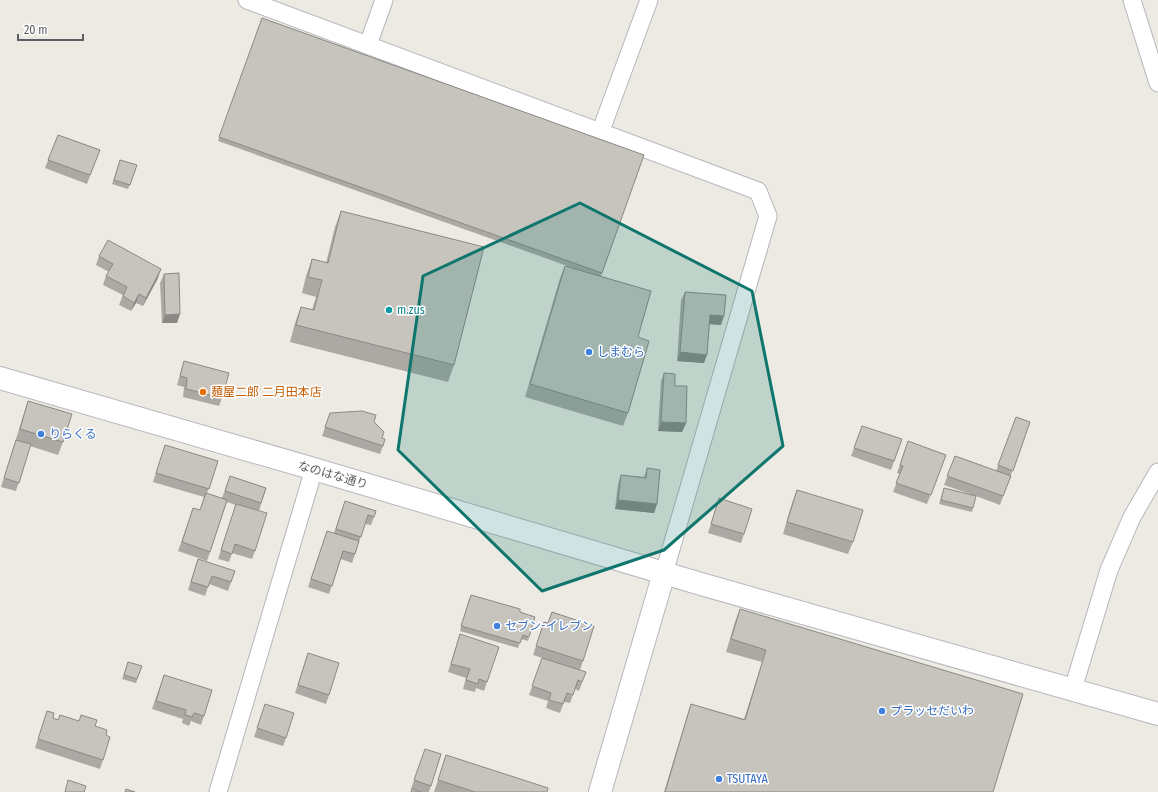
<svg xmlns="http://www.w3.org/2000/svg" width="1158" height="792" font-family="'Fira Sans Condensed','Noto Sans JP',sans-serif">
  <style>
    .lines { fill: none; stroke-linecap: round; stroke-linejoin: round }
    .street-casing { stroke: #b4b7bb; stroke-width: 19 }
    .secondary-casing { stroke: #b6b8bd; stroke-width: 24 }
    .street { stroke: #fff; stroke-width: 17 }
    .secondary { stroke: #fff; stroke-width: 22 }
    .wall { fill: #aba9a3 }
    .shaded-wall { fill: #8b8985 }
    .building { fill: #c7c4be; stroke: #8b8985 }
    .marked { fill: #0f766e; fill-opacity: 0.2; stroke: #0f766e; stroke-width: 3; stroke-linejoin: round }
    .culture-dot { fill: #0f9aa8; stroke: #fff; stroke-width: 1.5 }
    .shop-dot { fill: #3f7fe0; stroke: #fff; stroke-width: 1.5 }
    .food-dot { fill: #e8710a; stroke: #fff; stroke-width: 1.5 }
    .labels { text-anchor: middle; stroke-width: 3; stroke-linejoin: round; paint-order: stroke }
    .culture-label { font-size: 12px; fill: #0d838f; stroke: #fff; text-anchor: start }
    .shop-label { font-size: 12px; fill: #366cbe; stroke: #fff; text-anchor: start }
    .food-label { font-size: 12px; fill: #c56008; stroke: #fff; text-anchor: start }
    .street-label { font-size: 12px; fill: #5a5d61; stroke: #fff }
  </style>
  <rect width="100%" height="100%" fill="#eceae2"/>
  <g class="lines">
    <g class="street-casing">
      <path id="street" d="M 247,0 L 758,191 L 768,216 L 664,573
        M 1132,0 L 1158,83
        M 368,45 L 384,0
        M 600,133 L 649,0
        M 1073,689 L 1109,570 L 1132,517 L 1158,472
        M 218,792 L 314,469"/>
    </g>
    <g class="secondary-casing">
      <path id="secondary" d="M 0,378 L 314,469 L 701,584 L 1158,714
        M 600,792 L 664,573"/>
    </g>
    <use href="#street" class="street"/>
    <use href="#secondary" class="secondary"/>
  </g>
  <path class="wall" d="M 262,18 L 644,155 L 601,276 L 638,337 L 628,413 L 623,426 L 525,397 L 560,278 L 565,266 L 573,268 L 218,141 Z
    M 58,135 L 100,150 L 87,184 L 45,168 Z
    M 120,160 L 137,165 L 128,189 L 112,184 Z
    M 341,211 L 454,365 L 448,382 L 290,342 L 295,323 L 301,307 L 312,310 L 316,297 L 302,293 L 306,276 L 312,259 L 326,263 L 335,227 Z
    M 99,256 L 158,278 L 143,306 L 136,303 L 131,311 L 119,305 L 123,295 L 103,285 L 106,276 L 109,272 L 96,265 Z
    M 164,274 L 180,314 L 177,323 L 162,323 L 160,283 Z
    M 685,292 L 721,325 L 710,324 L 704,363 L 677,361 L 681,300 Z
    M 184,361 L 222,398 L 219,406 L 183,397 L 184,387 L 177,385 Z
    M 664,373 L 675,386 L 686,423 L 682,432 L 658,431 L 661,381 Z
    M 28,401 L 63,442 L 58,455 L 30,446 L 16,491 L 1,487 L 24,413 Z
    M 330,413 L 374,422 L 382,438 L 383,446 L 380,454 L 322,436 Z
    M 1016,417 L 1030,422 L 1000,505 L 976,496 L 972,512 L 939,504 L 944,488 L 973,495 L 944,485 L 955,456 L 996,471 Z
    M 862,426 L 902,439 L 891,470 L 851,456 Z
    M 908,441 L 946,455 L 927,504 L 893,492 L 900,474 L 897,473 Z
    M 165,445 L 218,461 L 207,493 L 222,498 L 230,476 L 266,488 L 259,511 L 255,551 L 252,559 L 232,553 L 229,562 L 218,559 L 236,505 L 227,502 L 207,561 L 178,551 L 193,508 L 200,510 L 204,497 L 153,482 Z
    M 647,468 L 657,504 L 654,513 L 615,509 L 618,484 L 621,475 L 644,477 Z
    M 797,490 L 853,542 L 848,554 L 783,534 L 792,503 Z
    M 719,498 L 744,534 L 741,543 L 708,533 Z
    M 345,501 L 376,511 L 371,525 L 365,524 L 352,563 L 341,559 L 329,594 L 308,587 L 327,531 L 334,533 Z
    M 198,559 L 235,571 L 228,591 L 209,584 L 205,596 L 188,590 Z
    M 469,599 L 529,637 L 528,641 L 521,639 L 518,648 L 460,631 Z
    M 740,609 L 993,792 L 664,792 L 687,716 L 691,704 L 744,719 L 762,662 L 726,652 L 735,622 Z
    M 552,612 L 583,661 L 580,670 L 533,655 L 544,622 L 548,623 Z
    M 460,634 L 487,682 L 484,691 L 476,688 L 475,692 L 463,689 L 466,678 L 448,672 Z
    M 308,653 L 329,695 L 326,704 L 295,693 Z
    M 128,662 L 142,666 L 136,683 L 122,679 Z
    M 539,667 L 586,672 L 579,691 L 575,689 L 570,703 L 564,702 L 560,713 L 546,708 L 548,701 L 529,695 Z
    M 161,683 L 204,716 L 201,725 L 191,721 L 189,726 L 182,723 L 183,719 L 152,709 Z
    M 265,704 L 286,738 L 283,746 L 254,737 Z
    M 47,711 L 53,718 L 58,720 L 95,726 L 106,735 L 103,760 L 100,769 L 35,748 Z
    M 425,749 L 441,754 L 429,792 L 421,792 L 411,789 Z
    M 446,755 L 547,792 L 434,792 Z"/>
  <path class="shaded-wall" d="M 161,269 L 158,278 L 143,306 L 146,298 Z
    M 139,294 L 136,303 L 131,311 L 134,303 Z
    M 180,314 L 177,323 L 162,323 L 165,315 Z
    M 710,315 L 724,316 L 721,325 L 707,324 Z
    M 680,352 L 707,355 L 704,363 L 677,361 Z
    M 661,422 L 686,423 L 682,432 L 658,431 Z
    M 618,500 L 657,504 L 654,513 L 615,509 Z"/>
  <path class="building" d="M 262,18 L 644,155 L 602,273 L 219,137 Z
    M 58,135 L 100,150 L 90,175 L 48,160 Z
    M 120,160 L 137,165 L 130,185 L 114,180 Z
    M 341,211 L 484,247 L 454,365 L 296,325 L 301,307 L 314,310 L 322,280 L 308,277 L 312,259 L 328,263 Z
    M 108,240 L 161,269 L 146,298 L 139,294 L 134,303 L 123,296 L 127,287 L 106,276 L 113,264 L 99,256 Z
    M 565,266 L 651,291 L 638,337 L 649,341 L 628,413 L 530,384 Z
    M 179,273 L 180,314 L 165,315 L 164,274 Z
    M 685,292 L 726,295 L 724,316 L 710,315 L 707,355 L 680,352 Z
    M 184,361 L 229,373 L 222,398 L 186,389 L 187,378 L 180,376 Z
    M 664,373 L 675,374 L 675,386 L 687,386 L 686,423 L 661,422 Z
    M 28,401 L 72,414 L 63,442 L 20,429 Z
    M 362,411 L 376,415 L 374,422 L 384,432 L 382,438 L 385,439 L 383,446 L 325,427 L 330,413 Z
    M 1016,417 L 1030,422 L 1013,471 L 998,465 Z
    M 862,426 L 902,439 L 894,461 L 854,448 Z
    M 16,440 L 31,444 L 19,483 L 4,478 Z
    M 908,441 L 946,455 L 931,495 L 896,483 L 903,466 L 900,465 Z
    M 165,445 L 218,461 L 209,489 L 156,473 Z
    M 955,456 L 1011,476 L 1003,496 L 947,476 Z
    M 647,468 L 660,470 L 657,504 L 618,500 L 621,475 L 646,478 Z
    M 230,476 L 266,488 L 261,503 L 225,491 Z
    M 944,488 L 976,496 L 973,508 L 941,500 Z
    M 797,490 L 863,510 L 853,542 L 787,522 Z
    M 206,493 L 227,500 L 210,552 L 182,542 L 193,508 L 200,510 Z
    M 719,498 L 752,509 L 744,534 L 711,524 Z
    M 345,501 L 376,511 L 374,517 L 368,515 L 361,537 L 336,529 Z
    M 236,504 L 267,513 L 255,551 L 235,544 L 232,554 L 221,550 Z
    M 327,531 L 359,541 L 355,554 L 343,551 L 332,586 L 311,579 Z
    M 198,559 L 235,571 L 231,582 L 212,576 L 208,587 L 191,582 Z
    M 471,595 L 520,609 L 520,612 L 535,617 L 529,637 L 523,635 L 520,643 L 461,626 Z
    M 740,609 L 1023,694 L 993,792 L 665,792 L 691,704 L 745,720 L 766,650 L 731,639 Z
    M 552,612 L 594,626 L 583,661 L 536,646 L 544,622 L 548,623 Z
    M 460,634 L 499,647 L 487,682 L 479,679 L 478,684 L 466,680 L 470,669 L 451,664 Z
    M 308,653 L 339,663 L 329,695 L 298,685 Z
    M 542,658 L 586,672 L 582,682 L 578,680 L 573,695 L 567,693 L 563,704 L 549,700 L 551,693 L 532,686 Z
    M 128,662 L 142,666 L 137,679 L 124,675 Z
    M 164,675 L 212,690 L 204,716 L 194,713 L 192,717 L 185,715 L 186,710 L 156,701 Z
    M 265,704 L 294,713 L 286,738 L 257,728 Z
    M 47,711 L 54,713 L 53,718 L 58,720 L 60,715 L 79,721 L 81,715 L 97,720 L 95,726 L 107,730 L 106,735 L 110,737 L 103,760 L 38,739 Z
    M 425,749 L 441,754 L 431,786 L 414,780 Z
    M 446,755 L 548,788 L 547,792 L 475,792 L 438,780 Z
    M 68,780 L 86,786 L 84,792 L 65,792 Z
    M 126,789 L 135,792 L 125,792 Z
    M 412,789 L 421,792 L 411,792 Z"/>
  <path class="marked" d="M 580,203 L 752,291 L 783,446 L 664,550 L 542,591 L 398,450 L 423,276 Z"/>
  <circle class="culture-dot" cx="389" cy="310" r="4"/>
  <g class="shop-dot">
    <circle cx="589" cy="352" r="4"/>
    <circle cx="41" cy="434" r="4"/>
    <circle cx="497" cy="626" r="4"/>
    <circle cx="882" cy="711" r="4"/>
    <circle cx="719" cy="779" r="4"/>
  </g>
  <circle class="food-dot" cx="203" cy="392" r="4"/>
  <g class="labels">
    <g class="culture-label">
      <text x="397" y="314">m.zus</text>
    </g>
    <g class="shop-label">
      <text x="597" y="356">しまむら</text>
      <text x="49" y="438">りらくる</text>
      <text x="505" y="630">セブン-イレブン</text>
      <text x="890" y="715">プラッセだいわ</text>
      <text x="727" y="783">TSUTAYA</text>
    </g>
    <g class="food-label">
      <text x="211" y="396">麺屋二郎 二月田本店</text>
    </g>
    <g class="street-label">
      <text transform="translate(333 475) rotate(16)" y="4">なのはな通り</text>
    </g>
  </g>
  <path d="M18 34v6h65v-6" fill="none" stroke="#5a5d61" stroke-width="2"/>
  <text x="24" y="34" font-size="12" fill="#5a5d61" stroke="#ffffff" stroke-width="3" paint-order="stroke">20 m</text>
</svg>
